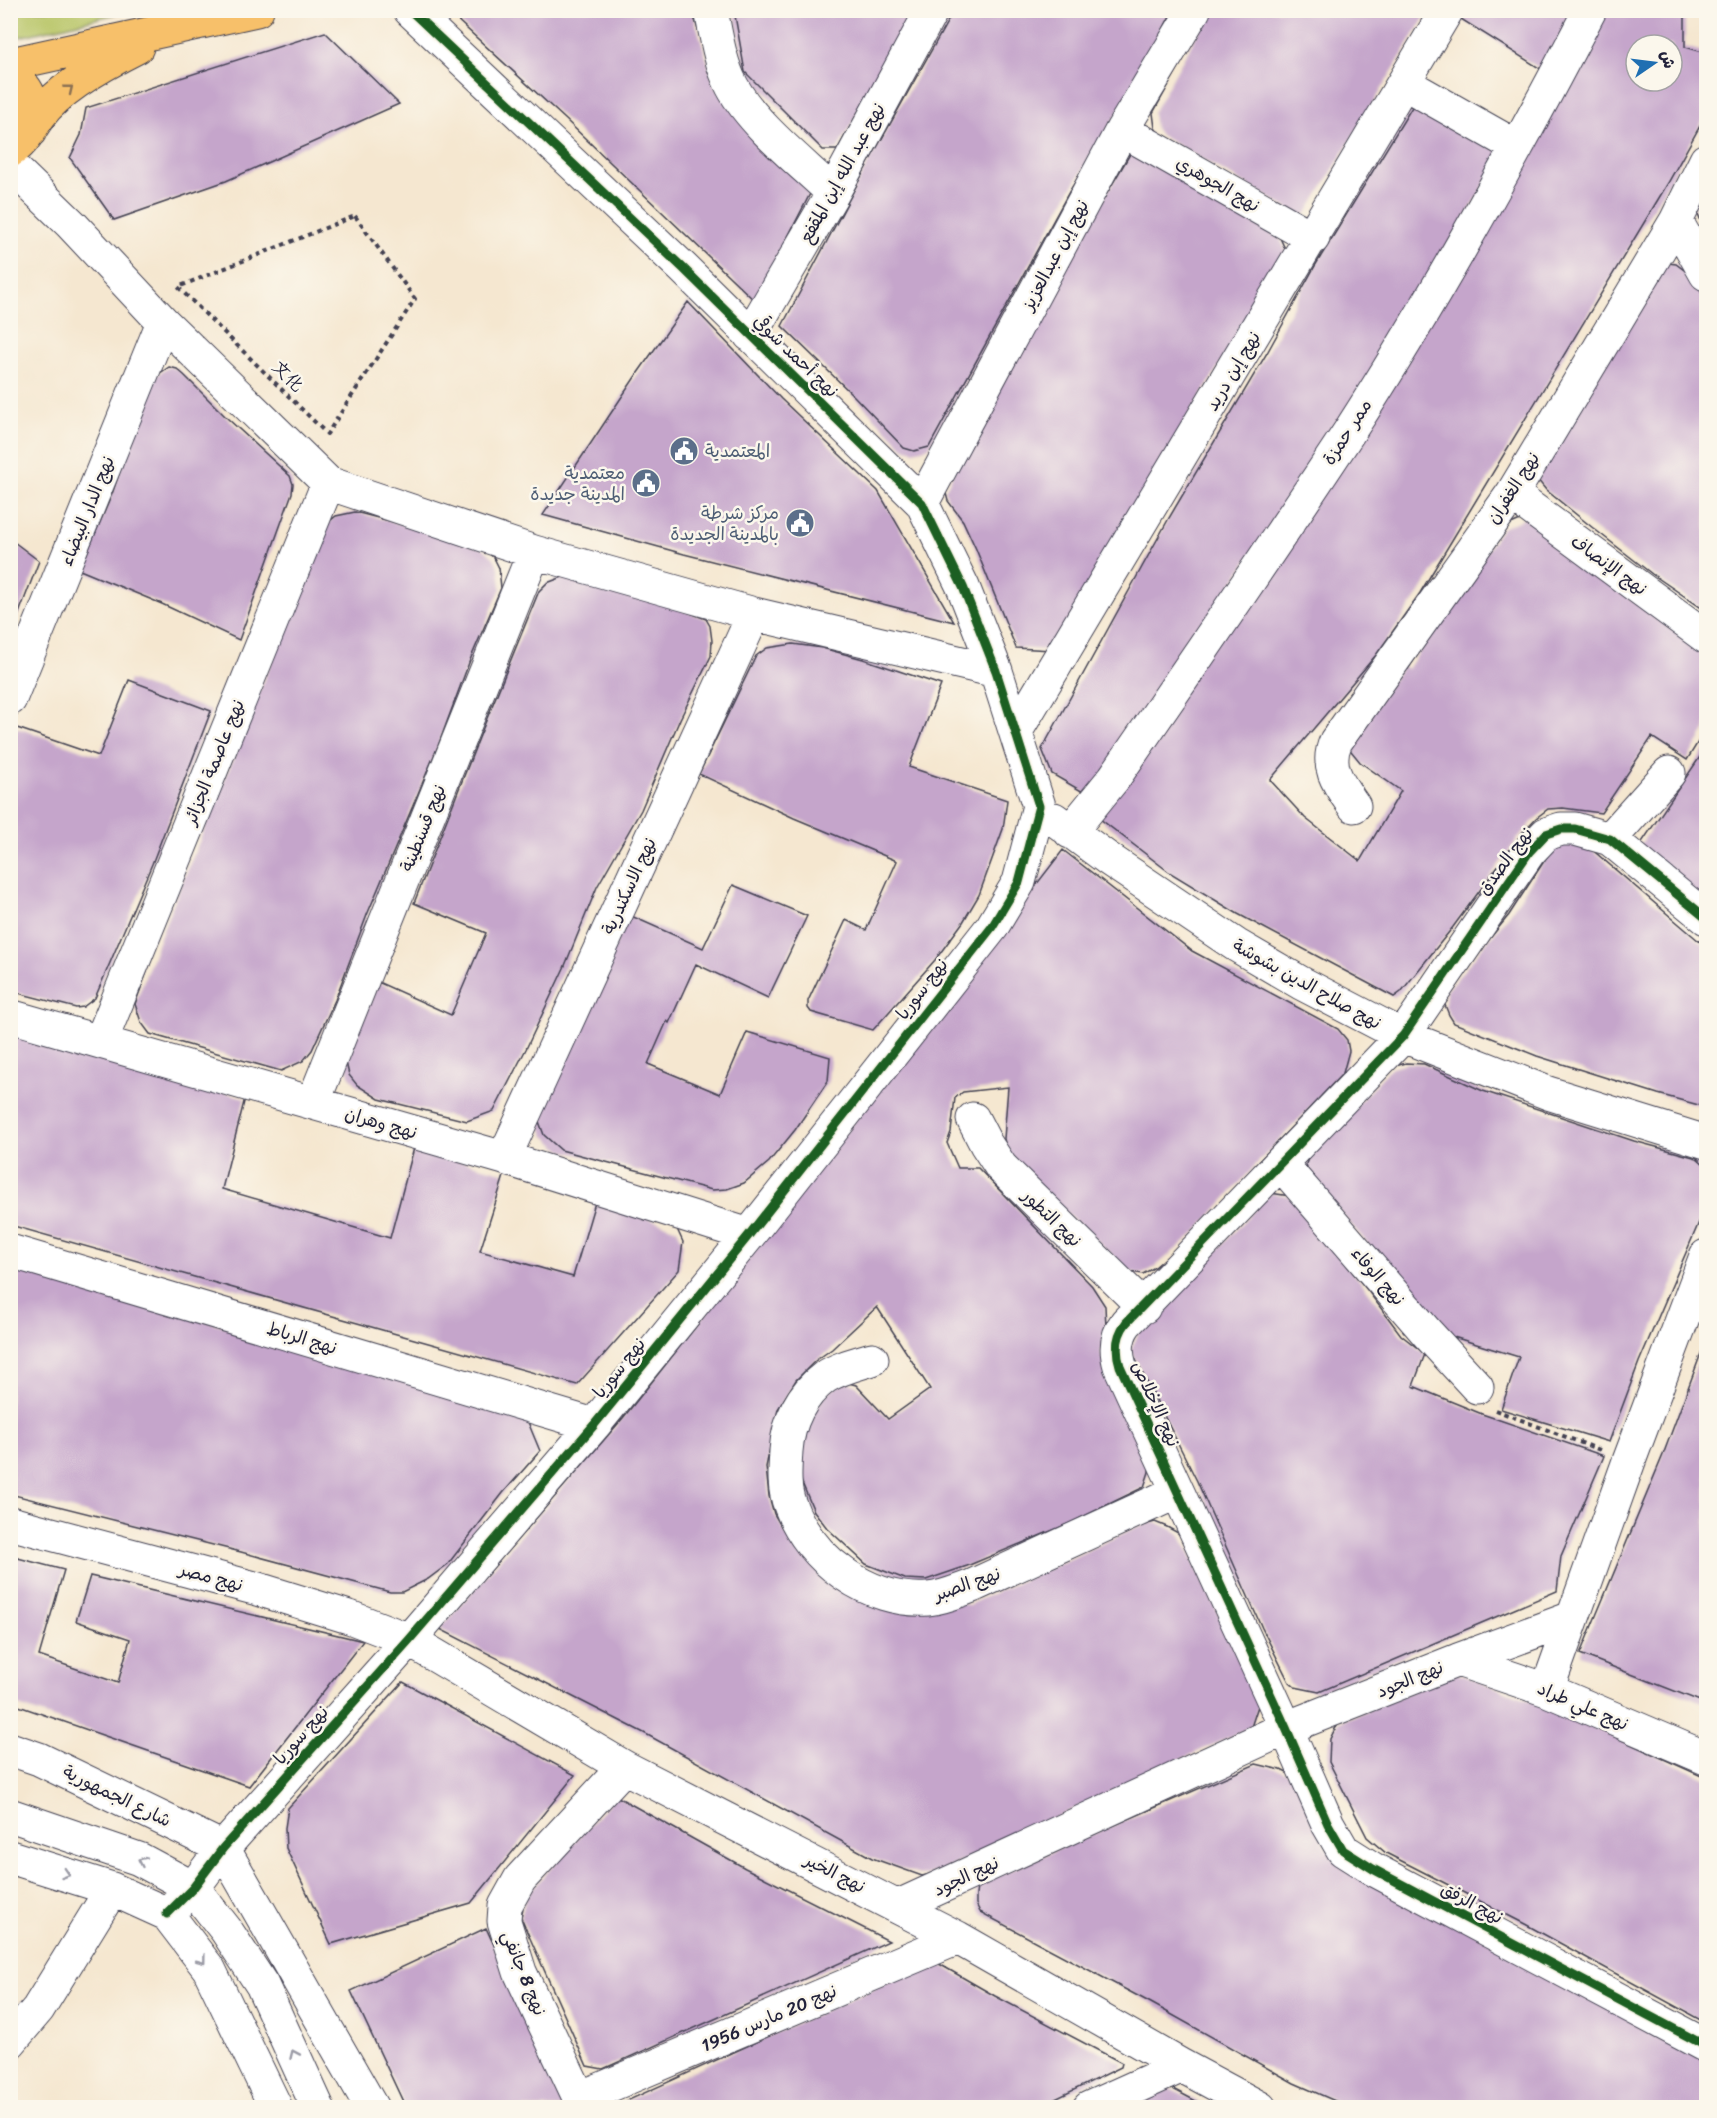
<svg xmlns="http://www.w3.org/2000/svg" width="1717" height="2118" font-family="Sriracha,'Playpen Sans Arabic','LXGW WenKai TC',sans-serif">
  <style>
    .green { fill: #b8c566; stroke: #6d7450; stroke-width: 1.5 }
    .building { fill: #c5a5cb; fill-rule: evenodd }
    .lines { fill: none; stroke-linecap: round; stroke-linejoin: round }
    .minor-casing { stroke: #424051; stroke-width: 35 }
    .major-casing { stroke: #424051; stroke-width: 35 }
    .path { stroke: #424051; stroke-width: 4; stroke-dasharray: 4.5 4.5; stroke-linecap: butt }
    .minor { stroke: #fff; stroke-width: 33 }
    .major { stroke: #f7c06b; stroke-width: 33 }
    .cycleway-casing { stroke: #fbf7ec; stroke-width: 13 }
    .cycleway { stroke: #1b5e20; stroke-width: 9 }
    .oneway { stroke: #8c7153 }
    .oneway2 { stroke: #9c9ca7 }
    .labels { text-anchor: middle; stroke-width: 5; stroke-linejoin: round; paint-order: stroke }
    .street-label { font-size: 18px; fill: #22223b; stroke: #fbf7ec }
    .service-label { font-size: 18px; fill: #4e5e75; stroke: #fbf7ec; text-anchor: end }
  </style>
  <rect width="100%" height="100%" fill="#fbf7ec"/>
  <filter id="ink" filterUnits="userSpaceOnUse"><feTurbulence type="fractalNoise" baseFrequency=".0167" numOctaves="2"/><feDisplacementMap in="SourceGraphic" scale="12" xChannelSelector="R" yChannelSelector="G"/><feConvolveMatrix kernelMatrix="1 2 1 2 8 2 1 2 1" color-interpolation-filters="sRGB"/></filter>
  <filter id="wash" filterUnits="userSpaceOnUse"><feTurbulence type="fractalNoise" baseFrequency=".008" numOctaves="4" result="noise"/><feDisplacementMap in="SourceGraphic" scale="24" xChannelSelector="R" yChannelSelector="G"/><feGaussianBlur stdDeviation="1.35" result="paint"/><feColorMatrix in="noise" values="0 0 0 0 0 0 0 0 0 0 0 0 0 0 0 0 0 1.4 0 .05"/><feComposite in="paint" operator="in"/></filter>
  <g filter="url(#wash)">
    <rect width="100%" height="100%" fill="#f5e7d0"/>
    <path class="green" d="M 11,10 L 129,10 L 129,11 L 11,39 Z"/>
    <g id="blocks">
      <path class="building" d="M 454,10 L 692,10 L 715,87 L 815,184 L 755,301 L 565,119 L 453,16 Z
        M 734,10 L 914,10 L 837,150 L 823,150 L 745,72 Z
        M 954,10 L 1173,10 L 1130,93 L 1069,192 L 929,447 L 914,451 L 904,448 L 854,396 L 782,326 L 870,160 Z
        M 1211,10 L 1429,10 L 1307,213 L 1301,216 L 1160,135 L 1155,128 L 1153,113 Z
        M 1467,10 L 1584,10 L 1547,73 L 1461,19 Z
        M 1602,10 L 1685,10 L 1685,47 L 1706,53 L 1706,115 L 1668,183 L 1420,593 L 1376,655 L 1270,780 L 1305,818 L 1360,861 L 1401,791 L 1360,762 L 1347,746 L 1402,667 L 1408,669 L 1502,528 L 1527,517 L 1586,567 L 1706,654 L 1706,729 L 1687,760 L 1652,737 L 1601,813 L 1563,808 L 1548,809 L 1536,818 L 1522,833 L 1453,927 L 1401,992 L 1394,997 L 1238,914 L 1169,872 L 1095,815 ZM 1636,45 L 1672,45 L 1672,81 L 1636,81 Z
        M 325,32 L 399,104 L 226,181 L 114,220 L 70,158 L 81,135 L 86,108 Z
        M 1415,102 L 1502,153 L 1409,318 L 1090,796 L 1052,774 L 1042,749 L 1169,518 L 1267,353 L 1315,266 Z
        M 1136,153 L 1280,238 L 1286,251 L 1052,650 L 1016,648 L 976,549 L 963,521 L 948,501 L 945,490 L 1030,324 L 1130,154 Z
        M 1706,183 L 1706,232 L 1694,205 Z
        M 1660,262 L 1676,264 L 1688,273 L 1706,299 L 1706,611 L 1652,574 L 1593,528 L 1546,490 L 1537,479 Z
        M 688,302 L 781,399 L 878,491 L 954,622 L 684,554 L 543,515 L 635,377 Z
        M 169,367 L 177,369 L 184,375 L 227,418 L 290,476 L 293,484 L 292,493 L 239,640 L 162,604 L 80,570 L 112,494 L 153,378 Z
        M 355,512 L 428,531 L 484,549 L 494,558 L 499,568 L 501,588 L 470,660 L 438,746 L 367,915 L 335,1000 L 312,1050 L 303,1061 L 281,1071 L 150,1034 L 141,1022 L 135,1004 L 163,929 L 233,760 L 325,525 L 336,516 Z
        M 10,539 L 39,561 L 11,634 L 10,634 Z
        M 568,575 L 637,593 L 706,619 L 710,626 L 712,641 L 711,656 L 680,719 L 641,810 L 597,887 L 564,968 L 526,1049 L 494,1111 L 467,1121 L 379,1099 L 357,1085 L 349,1075 L 346,1062 L 378,982 L 451,1015 L 486,933 L 414,903 L 479,738 L 539,591 L 547,583 Z
        M 793,644 L 822,648 L 863,659 L 941,685 L 909,767 L 1007,800 L 1003,829 L 979,895 L 963,922 L 935,960 L 873,1030 L 811,1012 L 808,1008 L 808,1001 L 846,920 L 866,930 L 897,861 L 794,818 L 699,774 L 756,656 L 767,648 Z
        M 129,680 L 211,711 L 152,864 L 95,998 L 83,1007 L 76,1008 L 10,991 L 10,743 L 17,728 L 99,756 Z
        M 1706,748 L 1706,902 L 1638,848 Z
        M 1574,842 L 1590,848 L 1706,947 L 1706,1107 L 1658,1094 L 1537,1056 L 1454,1023 L 1449,1015 L 1445,1005 L 1446,992 L 1509,915 L 1552,849 Z
        M 1063,850 L 1192,951 L 1338,1029 L 1347,1040 L 1349,1051 L 1343,1073 L 1259,1161 L 1196,1232 L 1155,1267 L 1143,1274 L 1131,1272 L 1010,1161 L 1004,1139 L 1008,1087 L 963,1092 L 955,1098 L 951,1132 L 947,1143 L 958,1168 L 978,1168 L 1092,1286 L 1105,1306 L 1106,1328 L 1101,1353 L 1149,1463 L 1149,1472 L 1144,1487 L 1070,1523 L 967,1566 L 926,1580 L 905,1579 L 866,1564 L 827,1528 L 814,1511 L 797,1471 L 809,1418 L 827,1393 L 845,1382 L 856,1385 L 888,1419 L 930,1389 L 877,1307 L 832,1349 L 815,1361 L 796,1380 L 778,1409 L 766,1467 L 769,1496 L 774,1514 L 784,1531 L 804,1557 L 968,1605 L 1064,1562 L 1137,1527 L 1155,1522 L 1167,1527 L 1180,1534 L 1260,1700 L 1251,1727 L 939,1872 L 922,1876 L 872,1858 L 644,1733 L 440,1629 L 623,1418 L 698,1324 Z
        M 733,885 L 807,916 L 768,998 L 696,964 L 669,1023 L 667,1021 L 648,1064 L 720,1094 L 747,1032 L 830,1057 L 828,1081 L 795,1130 L 769,1162 L 744,1183 L 727,1189 L 712,1190 L 561,1150 L 544,1135 L 537,1116 L 629,915 L 703,948 Z
        M 10,1032 L 245,1098 L 222,1189 L 390,1238 L 414,1148 L 505,1173 L 480,1251 L 573,1277 L 596,1199 L 677,1229 L 683,1242 L 679,1270 L 577,1385 L 10,1225 Z
        M 1406,1063 L 1424,1064 L 1483,1091 L 1634,1141 L 1697,1158 L 1706,1166 L 1706,1206 L 1639,1362 L 1609,1442 L 1501,1409 L 1519,1357 L 1447,1335 L 1310,1177 L 1306,1164 L 1309,1156 L 1392,1067 Z
        M 1270,1193 L 1290,1196 L 1368,1291 L 1401,1335 L 1425,1354 L 1413,1386 L 1482,1414 L 1604,1456 L 1561,1556 L 1557,1591 L 1319,1692 L 1295,1687 L 1289,1682 L 1262,1628 L 1197,1481 L 1131,1350 L 1140,1329 L 1198,1272 Z
        M 10,1266 L 523,1410 L 540,1451 L 503,1493 L 448,1564 L 428,1579 L 402,1592 L 390,1592 L 241,1552 L 10,1494 Z
        M 1706,1340 L 1706,1698 L 1705,1703 L 1580,1654 L 1663,1455 Z
        M 10,1556 L 64,1570 L 39,1656 L 118,1683 L 130,1639 L 76,1621 L 90,1576 L 363,1641 L 249,1786 L 10,1703 Z
        M 1455,1673 L 1539,1703 L 1706,1778 L 1706,2023 L 1525,1924 L 1386,1853 L 1367,1837 L 1329,1762 L 1330,1739 L 1335,1729 L 1340,1722 Z
        M 403,1682 L 575,1775 L 471,1903 L 331,1944 L 286,1848 L 285,1828 L 288,1808 Z
        M 1256,1764 L 1281,1770 L 1295,1777 L 1328,1851 L 1706,2060 L 1706,2108 L 1351,2108 L 1294,2083 L 1151,2003 L 980,1912 L 976,1904 L 976,1895 L 977,1887 L 983,1882 Z
        M 616,1796 L 745,1868 L 889,1941 L 603,2069 L 587,2066 L 521,1918 L 526,1896 Z
        M 486,1928 L 569,2108 L 406,2108 L 351,1991 Z
        M 934,1961 L 995,1996 L 1122,2063 L 1121,2067 L 1037,2108 L 617,2108 L 620,2104 Z
        M 1171,2088 L 1209,2108 L 1129,2108 Z"/>
    </g>
  </g>
  <g filter="url(#ink)">
    <use href="#blocks" fill-opacity="0" stroke="#424051" stroke-width="1.5"/>
    <g class="lines">
      <g class="minor-casing">
        <path id="minor" d="M 711,10 C 716,35 720,63 732,86 C 752,124 802,163 833,193
          M 1404,83 L 1517,147
          M 1122,130 L 1313,238
          M 10,165 L 71,224 L 163,322 L 328,483 L 534,552 L 754,614 L 996,671
          M 1676,221 L 1706,274
          M 750,335 L 833,193 L 932,10
          M 1512,494 L 1706,637
          M 922,503 L 1122,130 L 1194,10
          M 10,699 L 163,322
          M 1016,731 L 1447,10
          M 1354,806 C 1340,786 1324,767 1336,741 L 1512,494 L 1676,221 L 1706,160
          M 1054,819 L 1107,858 L 1236,945 L 1301,983 L 1403,1036 L 1548,1093 L 1706,1142
          M 1070,832 L 1114,778 C 1193,663 1272,549 1349,432 C 1437,296 1515,154 1590,10
          M 1610,839 L 1669,773
          M 1706,918 L 1610,839 L 1575,829 L 1561,829 L 1546,834 L 1529,852 L 1403,1036 L 1126,1323 C 1116,1336 1115,1350 1120,1366 L 1286,1728 L 1328,1824 L 1343,1850 L 1373,1869 L 1706,2046
          M 10,1016 L 504,1158 L 749,1235
          M 101,1041 L 328,483
          M 313,1103 L 534,552
          M 973,1119 L 986,1144 L 1001,1167 L 1144,1307
          M 504,1158 L 754,614
          M 1281,1164 L 1428,1334 L 1477,1387
          M 10,1251 L 594,1425
          M 872,1359 C 856,1364 839,1368 825,1377 C 801,1395 788,1422 786,1451 C 785,1469 783,1488 790,1505 C 810,1560 869,1603 928,1599 C 943,1598 958,1591 972,1586 L 1177,1492
          M 10,1523 L 258,1589 L 352,1618 L 409,1640 L 624,1767 L 958,1938 L 1182,2066 L 1260,2108
          M 1458,1660 L 1547,1690 L 1706,1758
          M 1547,1690 L 1629,1461 L 1706,1256
          M 10,1749 L 39,1759 L 223,1848
          M 10,1815 L 139,1859 L 193,1888 L 226,1930 L 262,1985 L 318,2108
          M 223,1848 L 372,2108
          M 10,1857 L 112,1889 L 167,1914 L 209,1969 L 276,2108
          M 899,1906 L 1286,1728 L 1458,1660 L 1572,1618
          M 167,1914 L 193,1888 L 223,1848 L 409,1640 L 594,1425 L 749,1235 L 992,927 L 1019,882 L 1039,806 L 996,671 L 963,587 L 922,503 L 683,268 L 410,10
          M 10,2042 L 38,2009 L 112,1889
          M 580,2098 L 958,1938
          M 584,2108 L 520,1972 L 504,1921 L 505,1906 L 520,1879 L 624,1767
          M 1089,2108 L 1182,2066"/>
      </g>
      <g class="major-casing">
        <path id="major" d="M 10,64 L 257,10
          M 10,76 C 32,87 36,110 30,131
          M 10,151 C 25,142 30,128 40,115 C 60,88 107,62 137,47"/>
      </g>
      <path class="path" d="M 355,216 L 415,299 L 327,434 L 178,287 Z
        M 1495,1410 L 1600,1450"/>
      <use href="#minor" class="minor"/>
      <use href="#major" class="major"/>
      <g class="cycleway-casing">
        <path id="cycleway" d="M 1706,918 L 1610,839 L 1575,829 L 1561,829 L 1546,834 L 1529,852 L 1403,1036 L 1126,1323 C 1116,1336 1115,1350 1120,1366 L 1286,1728 L 1328,1824 L 1343,1850 L 1373,1869 L 1706,2046
          M 167,1914 L 193,1888 L 223,1848 L 409,1640 L 594,1425 L 749,1235 L 992,927 L 1019,882 L 1039,806 L 996,671 L 963,587 L 922,503 L 683,268 L 410,10"/>
      </g>
      <use href="#cycleway" class="cycleway"/>
    </g>
    <defs><path id="oneway-chevron" d="M-2-3.5L2.5 0L-2 3.5" fill="none" stroke-width="1.6" stroke-linecap="round" stroke-linejoin="round" transform="scale(1.5)"/></defs>
    <use class="oneway" href="#oneway-chevron" transform="translate(69 89) rotate(-39)"/>
    <g class="oneway2">
      <use href="#oneway-chevron" transform="translate(142 1861) rotate(-155)"/>
      <use href="#oneway-chevron" transform="translate(66 1874) rotate(18)"/>
      <use href="#oneway-chevron" transform="translate(202 1960) rotate(53)"/>
      <use href="#oneway-chevron" transform="translate(294 2054) rotate(-114)"/>
    </g>
  </g>
  <defs>
    <g id="civic-disc" transform="scale(1.5)"><circle r="9.5" fill="#5c6f8a" stroke="#fbf7ec"/><path d="M-.6-6.5H3V-4.5H.6V-3L4-1V1h2V6H-6V1h2V-1L-.6-3ZM-1.2 2.5V6h2.4V2.5Z" fill="#fff"/></g>
  </defs>
  <g fill-rule="evenodd">
    <use href="#civic-disc" x="684" y="451"/>
    <use href="#civic-disc" x="646" y="483"/>
    <use href="#civic-disc" x="800" y="523"/>
  </g>
  <g class="labels">
    <g class="street-label">
      <text transform="translate(842 173) rotate(-61)" y="6">نهج عبد الله إبن المقفع</text>
      <text transform="translate(1218 184) rotate(30)" y="6">نهج الجوهري</text>
      <text transform="translate(1055 255) rotate(-62)" y="6">نهج إبن عبدالعزيز</text>
      <text transform="translate(796 356) rotate(44)" y="6">نهج أحمد شوقي</text>
      <text transform="translate(1233 371) rotate(-59)" y="6">نهج إبن دريد</text>
      <text transform="translate(288 376) rotate(45)" y="6">文化</text>
      <text transform="translate(1347 432) rotate(-57)" y="6">ممر حمزة</text>
      <text transform="translate(1513 488) rotate(-57)" y="6">نهج الغفران</text>
      <text transform="translate(87 511) rotate(-68)" y="6">نهج الدار البيضاء</text>
      <text transform="translate(1609 565) rotate(36)" y="6">نهج الإنصاف</text>
      <text transform="translate(214 762) rotate(-68)" y="6">نهج عاصمة الجزائر</text>
      <text transform="translate(423 828) rotate(-68)" y="6">نهج قسنطينة</text>
      <text transform="translate(1505 861) rotate(-53)" y="6">نهج الصدق</text>
      <text transform="translate(629 886) rotate(-65)" y="6">نهج الاسكندرية</text>
      <text transform="translate(1307 984) rotate(29)" y="6">نهج صلاح الدين بشوشة</text>
      <text transform="translate(922 989) rotate(-52)" y="6">نهج سوريا</text>
      <text transform="translate(381 1123) rotate(16)" y="6">نهج وهران</text>
      <text transform="translate(1052 1218) rotate(44)" y="6">نهج التطور</text>
      <text transform="translate(1378 1276) rotate(49)" y="6">نهج الوفاء</text>
      <text transform="translate(302 1338) rotate(17)" y="6">نهج الرباط</text>
      <text transform="translate(619 1368) rotate(-51)" y="6">نهج سوريا</text>
      <text transform="translate(1156 1404) rotate(66)" y="6">نهج الإخلاص</text>
      <text transform="translate(211 1577) rotate(15)" y="6">نهج مصر</text>
      <text transform="translate(967 1584) rotate(-19)" y="6">نهج الصبر</text>
      <text transform="translate(1410 1679) rotate(-22)" y="6">نهج الجود</text>
      <text transform="translate(1583 1706) rotate(23)" y="6">نهج علي طراد</text>
      <text transform="translate(301 1735) rotate(-48)" y="6">نهج سوريا</text>
      <text transform="translate(117 1796) rotate(26)" y="6">شارع الجمهورية</text>
      <text transform="translate(835 1873) rotate(27)" y="6">نهج الخير</text>
      <text transform="translate(966 1876) rotate(-25)" y="6">نهج الجود</text>
      <text transform="translate(1472 1903) rotate(28)" y="6">نهج الرفق</text>
      <text transform="translate(524 1973) rotate(68)" y="6">نهج 8 جانفي</text>
      <text transform="translate(769 2018) rotate(-23)" y="6">نهج 20 مارس 1956</text>
    </g>
    <g class="service-label">
      <text x="705" y="457" text-anchor="start">المعتمدية</text>
      <text x="625" y="479">معتمدية<tspan x="625" dy="21">المدينة جديدة</tspan></text>
      <text x="779" y="519">مركز شرطة<tspan x="779" dy="21">بالمدينة الجديدة</tspan></text>
    </g>
  </g>
  <rect width="1717" height="2118" fill="none" stroke="#fbf7ec" stroke-width="36"/>
  <g transform="translate(1654 63) rotate(76)"><circle r="28" fill="#fbf7ec" stroke="#a4a2a5" stroke-width="1.5"/>
  <path d="M0-4.5L10 22L0 15L-10 22Z" fill="#1f6fb2"/>
  <text y="-9" font-size="16" font-weight="bold" text-anchor="middle" fill="#22223b">ش</text>
  </g>
</svg>
